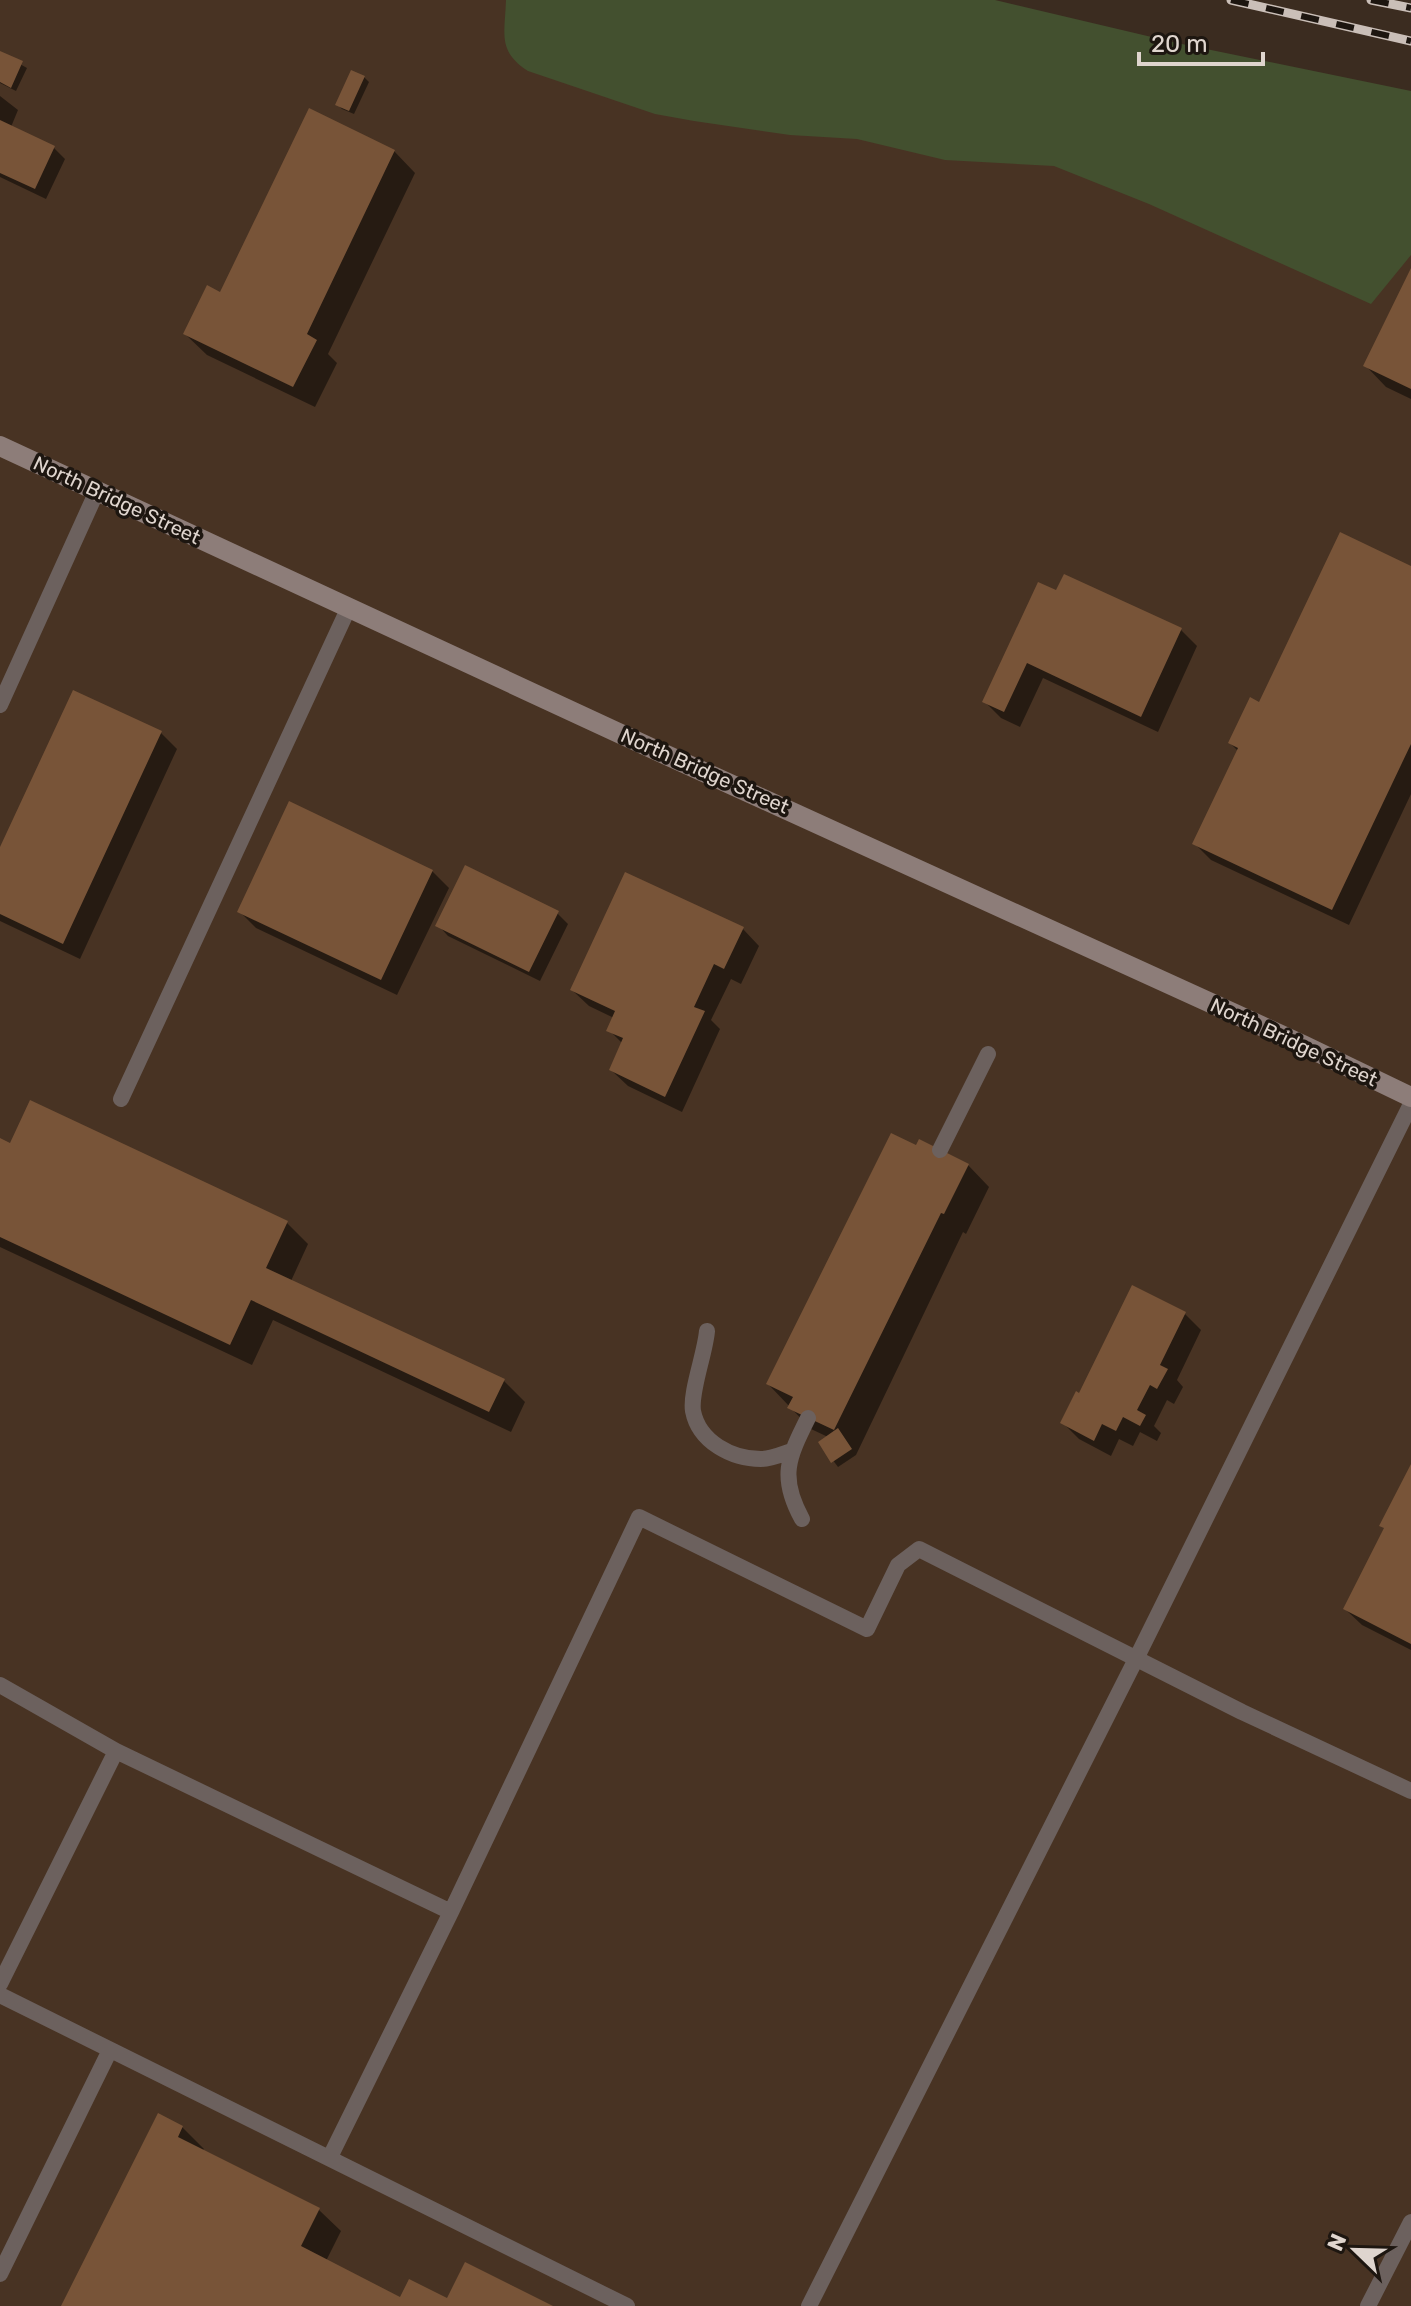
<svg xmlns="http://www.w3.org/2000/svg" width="1411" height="2306" font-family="Rubik,sans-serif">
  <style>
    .built { fill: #483323 }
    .green { fill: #43502f }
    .shadow { fill: #0007 }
    .building { fill: #785438 }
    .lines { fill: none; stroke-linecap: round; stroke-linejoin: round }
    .lane { stroke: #6c615e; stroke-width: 16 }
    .secondary { stroke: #8d7d79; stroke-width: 20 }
    .rail-casing { stroke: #cabfb8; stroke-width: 9 }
    .rail { stroke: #1d1610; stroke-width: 6; stroke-dasharray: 18; stroke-linecap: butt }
    .labels { text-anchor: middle; stroke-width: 7; stroke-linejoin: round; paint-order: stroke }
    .street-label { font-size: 20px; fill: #dfd5ce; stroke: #1d1610 }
  </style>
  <rect width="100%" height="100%" fill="#3b2c20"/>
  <path class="built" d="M 0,0 L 795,0 L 1411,139 L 1411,2306 L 0,2306 Z"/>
  <path class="green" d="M 506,0 L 995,0 L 1177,43 L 1411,91 L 1411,255 L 1371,304 L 1149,204 L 1054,166 L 945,160 L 857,139 L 790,135 L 694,121 L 655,114 L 528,71 C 497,51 505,33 506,0 Z"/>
  <path class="shadow" d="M 0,53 L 27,68 L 16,91 L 0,83 Z
    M 364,77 L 369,82 L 354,114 L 342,109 L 337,104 Z
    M 0,96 L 18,110 L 11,127 L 54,148 L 65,159 L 46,199 L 0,177 Z
    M 394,151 L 415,173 L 328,354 L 337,363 L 315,407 L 207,355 L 185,334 L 221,294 Z
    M 1411,272 L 1411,399 L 1386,387 L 1365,365 Z
    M 1411,568 L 1411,794 L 1349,925 L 1211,860 L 1194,843 L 1238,751 L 1230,743 L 1260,704 Z
    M 1057,593 L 1181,630 L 1197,646 L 1158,732 L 1043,678 L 1020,727 L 1001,718 L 985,702 Z
    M 161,733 L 177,749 L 80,959 L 0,921 L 0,852 Z
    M 432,871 L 449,888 L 397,995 L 256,928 L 239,911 Z
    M 557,913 L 568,924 L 540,981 L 448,936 L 438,925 Z
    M 743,929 L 759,946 L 741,984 L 731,979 L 711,1020 L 720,1029 L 682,1112 L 628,1086 L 611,1070 L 623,1044 L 609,1030 L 614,1018 L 589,1006 L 572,990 Z
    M 0,1141 L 287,1223 L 308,1244 L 291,1281 L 504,1381 L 525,1402 L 511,1432 L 273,1320 L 252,1365 L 0,1247 Z
    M 917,1148 L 968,1165 L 989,1187 L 966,1234 L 963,1232 L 856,1455 L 838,1467 L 820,1443 L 828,1437 L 811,1429 L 768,1384 Z
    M 1185,1314 L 1201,1330 L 1177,1380 L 1183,1387 L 1174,1404 L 1167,1400 L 1154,1426 L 1161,1433 L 1157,1441 L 1140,1432 L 1133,1446 L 1119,1439 L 1111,1456 L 1079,1439 L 1063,1423 L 1080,1396 Z
    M 1411,1468 L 1411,1650 L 1362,1625 L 1345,1609 L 1385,1529 Z
    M 182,2127 L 204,2149 L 202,2151 L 319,2210 L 341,2231 L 326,2261 L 401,2299 L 549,2306 L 64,2306 Z"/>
  <path class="building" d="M 0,51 L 23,61 L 11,88 L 0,82 Z
    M 351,70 L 365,76 L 349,111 L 335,105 Z
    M 309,108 L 395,150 L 307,334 L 317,340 L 293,387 L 183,334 L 207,285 L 220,292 Z
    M 0,120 L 55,146 L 35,189 L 0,173 Z
    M 1411,268 L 1411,389 L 1363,366 Z
    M 1340,532 L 1411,566 L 1411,744 L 1332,910 L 1192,844 L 1238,748 L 1228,743 L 1250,697 L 1259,702 Z
    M 1064,574 L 1182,628 L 1141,717 L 1027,663 L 1004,712 L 982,702 L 1038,582 L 1056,590 Z
    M 73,690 L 162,731 L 63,944 L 0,914 L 0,847 Z
    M 289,801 L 433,870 L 381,980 L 237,912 Z
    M 465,865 L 559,911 L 529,972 L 435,926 Z
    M 625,872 L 744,927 L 724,969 L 714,964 L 694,1007 L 705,1011 L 665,1097 L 609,1070 L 623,1038 L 606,1031 L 615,1011 L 570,990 Z
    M 30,1100 L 288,1221 L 266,1268 L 505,1379 L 489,1412 L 251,1300 L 230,1345 L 0,1237 L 0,1138 L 10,1143 Z
    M 891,1133 L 916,1145 L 919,1139 L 969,1164 L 944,1214 L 941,1213 L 834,1430 L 787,1408 L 793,1397 L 766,1384 Z
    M 1132,1285 L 1186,1312 L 1160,1365 L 1168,1369 L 1157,1389 L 1150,1385 L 1137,1410 L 1146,1415 L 1140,1426 L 1123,1417 L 1116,1431 L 1102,1424 L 1094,1441 L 1060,1423 L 1076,1391 L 1079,1393 Z
    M 838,1428 L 852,1449 L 831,1463 L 818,1442 Z
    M 1411,1464 L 1411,1644 L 1343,1609 L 1384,1528 L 1379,1526 Z
    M 158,2113 L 183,2126 L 178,2137 L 320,2208 L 301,2246 L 400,2297 L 409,2279 L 447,2298 L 465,2262 L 553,2306 L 61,2306 Z"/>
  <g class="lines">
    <path class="lane" d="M 0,705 L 97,491
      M 121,1099 L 349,607
      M 940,1150 L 988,1054
      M 707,1331 C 705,1354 690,1392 693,1411 C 699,1442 732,1459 761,1459 C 771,1459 782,1454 791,1451
      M 802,1519 C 779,1477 788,1458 808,1418
      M 0,1685 L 116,1751 L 451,1912
      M 0,1984 L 116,1751
      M 0,1995 L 627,2306
      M 330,2157 L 451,1912 L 639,1517 L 867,1629 L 898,1565 L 919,1549 L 1242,1712 L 1411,1791
      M 0,2274 L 110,2050
      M 809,2306 L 1137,1657 L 1411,1104
      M 1368,2306 L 1411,2222"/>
    <path class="secondary" d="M 0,446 L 651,748 L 1303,1045 L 1411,1097"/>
    <g class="rail-casing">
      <path id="rail" d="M 1231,0 L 1411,41
        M 1371,0 L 1411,8"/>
    </g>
    <use href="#rail" class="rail"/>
  </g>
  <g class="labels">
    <g class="street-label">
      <text transform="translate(117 500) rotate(25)" y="7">North Bridge Street</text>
      <text transform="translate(705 771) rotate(24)" y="7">North Bridge Street</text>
      <text transform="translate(1294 1042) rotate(25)" y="7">North Bridge Street</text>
    </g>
  </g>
  <g transform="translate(1355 2250) rotate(293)" stroke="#1d1610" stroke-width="6" paint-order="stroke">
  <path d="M0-6L14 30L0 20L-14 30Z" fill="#dfd5ce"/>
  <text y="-12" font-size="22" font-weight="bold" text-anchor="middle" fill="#dfd5ce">N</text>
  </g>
  <path d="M1139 52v12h124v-12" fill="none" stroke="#dfd5ce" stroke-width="4"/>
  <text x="1151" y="52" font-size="24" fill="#dfd5ce" stroke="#1d1610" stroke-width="6" paint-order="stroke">20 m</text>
</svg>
